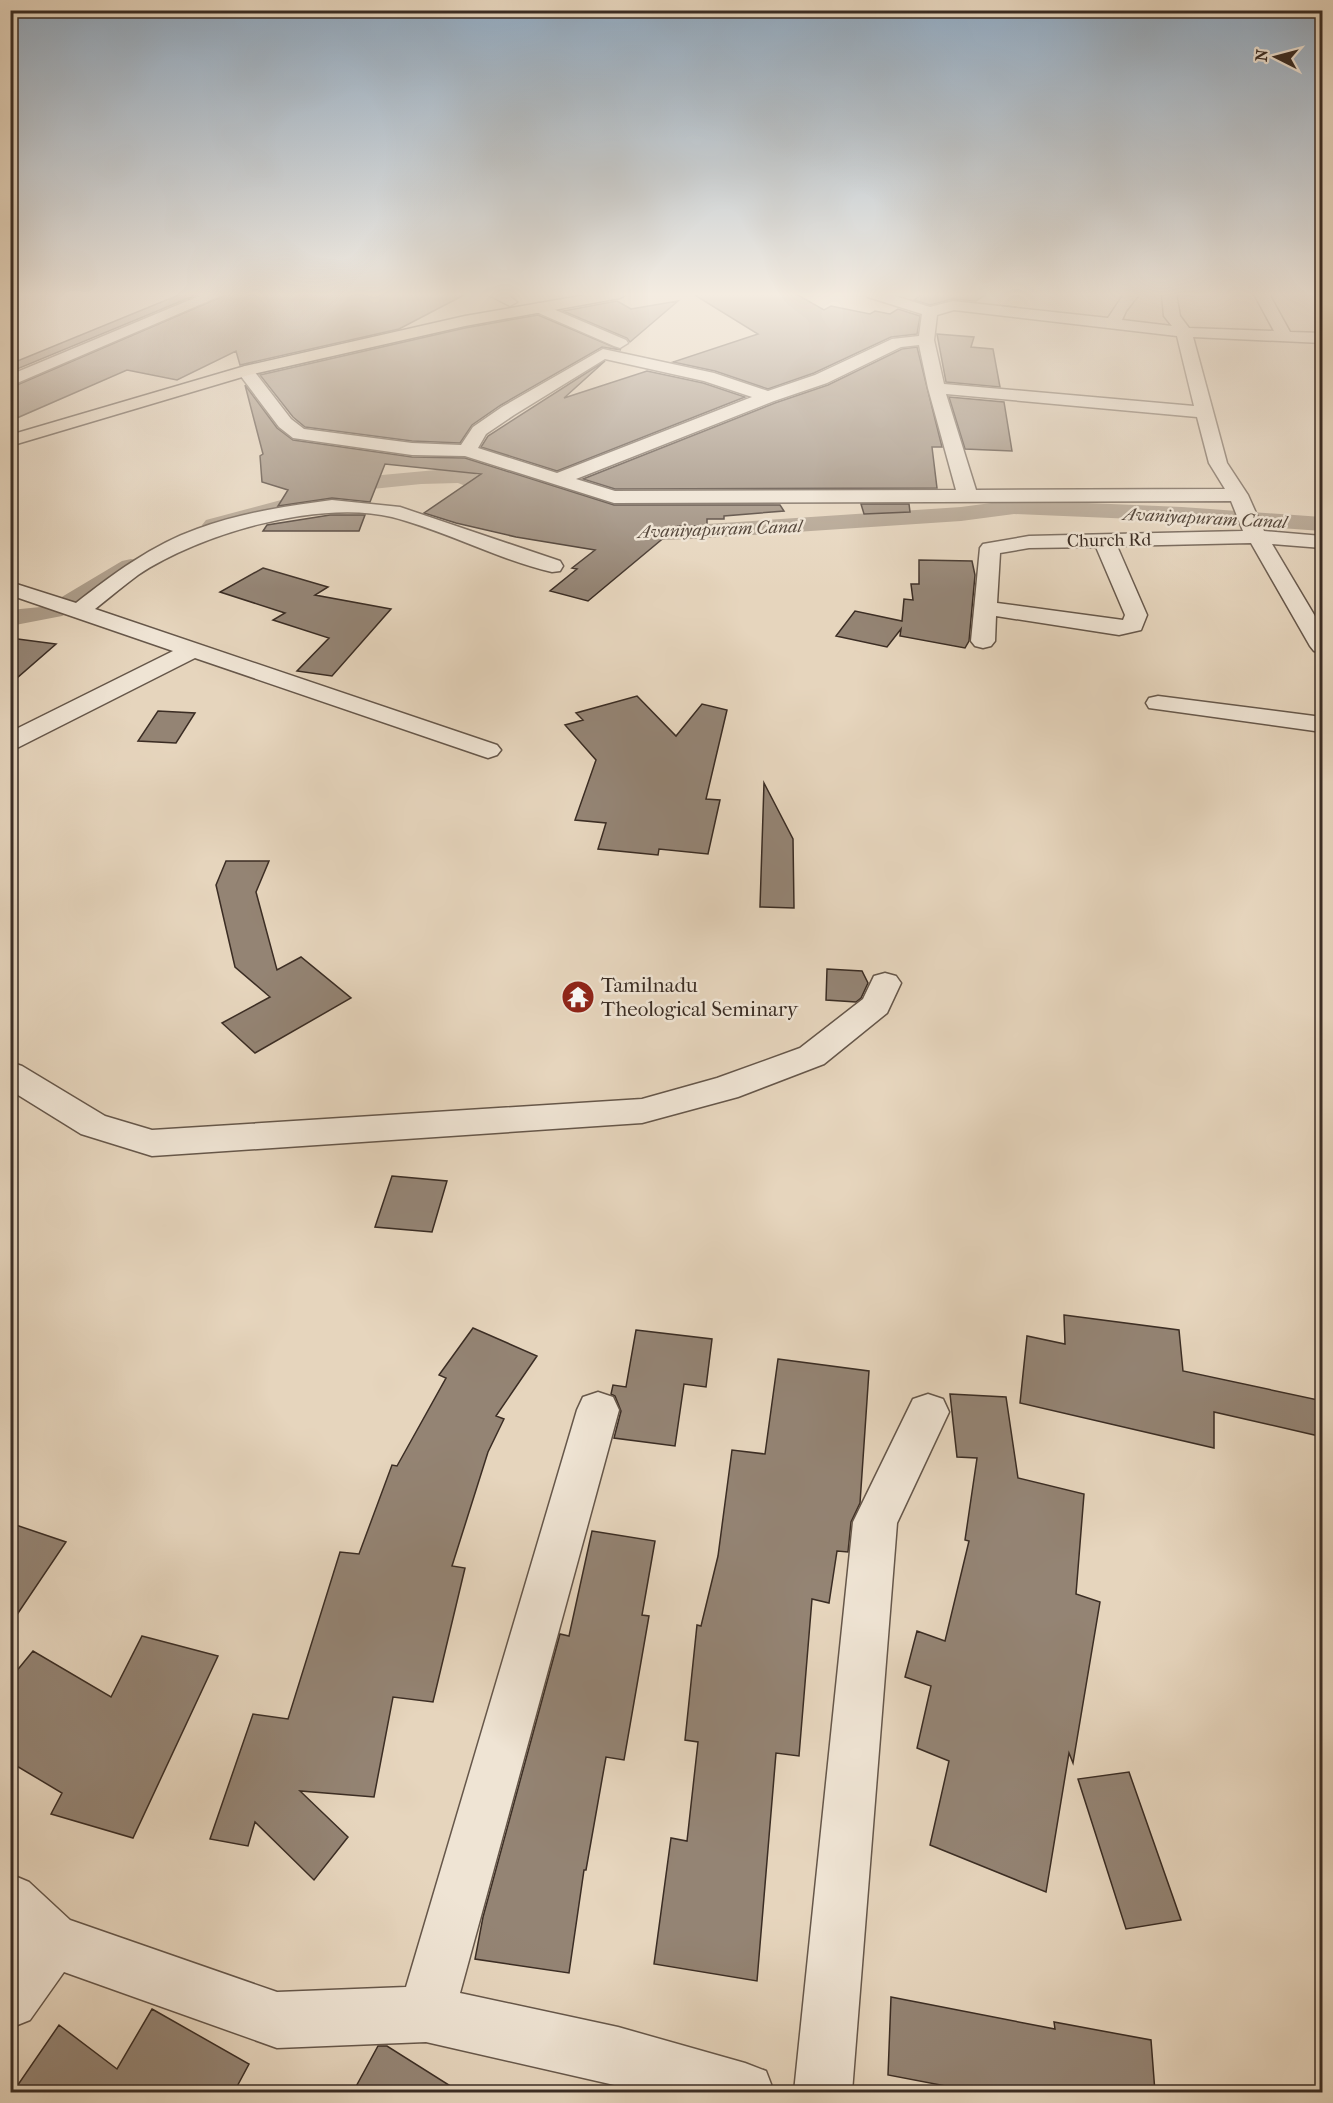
<svg xmlns="http://www.w3.org/2000/svg" width="1333" height="2103" font-family="'IM FELL French Canon',serif">
  <style>
    .lines { fill: none; stroke-linecap: round; stroke-linejoin: round }
    .canal { fill: #ac9c89; fill-rule: evenodd }
    .building { fill: #948474; stroke: #3b2d24; stroke-width: 1.5 }
    .minor-casing { stroke: #66574a; stroke-width: 3 }
    .major-casing { stroke: #3b2d24; stroke-width: 3 }
    .minor { fill: #efe4d4; fill-rule: evenodd }
    .major { fill: #e6d5bd; fill-rule: evenodd }
    .labels { text-anchor: middle; stroke-width: 5; stroke-linejoin: round; paint-order: stroke }
    .far-water-label { font-size: 18px; font-style: italic; fill: #57493d; stroke: #efe4d4 }
    .far-street-label { font-size: 18px; fill: #3b2d24; stroke: #efe4d4 }
    .poi-label { font-size: 21px; fill: #3b2d24; stroke: #efe4d4; text-anchor: start }
  </style>
  <rect width="100%" height="100%" fill="#e6d5bd"/>
  <filter id="stains"><feTurbulence type="fractalNoise" baseFrequency=".00333" numOctaves="4"/><feColorMatrix values="0 0 0 0 .2 0 0 0 0 .09 0 0 0 0 .02 0 0 0 .5 -.17"/></filter>
  <radialGradient id="worn" r=".72"><stop offset=".6" stop-color="#630" stop-opacity="0"/><stop offset="1" stop-color="#630" stop-opacity=".3"/></radialGradient>
  <g class="lines">
    <path class="canal" d="M 447,469 L 470,472 L 526,494 L 529,499 L 526,504 L 518,506 L 458,483 L 421,484 L 372,489 L 214,532 L 206,530 L 202,525 L 206,520 L 371,476 Z
      M 1014,500 L 1182,507 L 1322,517 L 1322,531 L 1182,521 L 1014,514 L 961,521 L 692,539 L 633,541 L 610,536 L 606,531 L 610,526 L 618,524 L 633,527 L 692,525 L 961,507 Z
      M 131,559 L 140,561 L 143,566 L 140,571 L 97,599 L 62,616 L 10,626 L 10,610 L 41,607 L 55,601 L 122,561 Z"/>
  </g>
  <path class="building" d="M 181,294 L 196,295 L 10,372 L 10,364 Z
    M 228,294 L 466,294 L 399,329 L 240,365 L 236,351 L 177,380 L 127,370 L 10,421 L 10,388 Z
    M 693,294 L 796,294 L 824,310 L 831,306 L 870,314 L 875,311 L 890,314 L 898,309 L 920,316 L 917,334 L 891,337 L 814,373 L 768,389 L 715,371 L 673,362 L 758,334 Z
    M 923,294 L 987,294 L 976,301 L 952,299 L 930,305 L 914,300 Z
    M 617,301 L 631,309 L 678,301 L 630,342 L 627,338 L 563,311 Z
    M 538,315 L 621,350 L 602,347 L 501,405 L 472,425 L 460,443 L 412,441 L 305,427 L 293,417 L 260,375 L 465,328 Z
    M 937,334 L 974,337 L 971,347 L 993,349 L 1000,387 L 946,382 Z
    M 917,347 L 942,447 L 932,447 L 937,488 L 615,489 L 583,479 L 775,403 L 828,385 L 902,349 Z
    M 605,361 L 564,398 L 647,371 L 703,383 L 745,397 L 557,471 L 481,447 L 488,436 Z
    M 245,385 L 277,428 L 293,440 L 412,457 L 465,458 L 614,505 L 780,505 L 784,511 L 724,516 L 724,519 L 707,519 L 707,526 L 678,526 L 588,601 L 550,591 L 577,569 L 572,568 L 595,550 L 516,537 L 456,523 L 424,513 L 481,474 L 385,464 L 370,502 L 332,498 L 278,506 L 288,490 L 262,482 L 260,456 L 263,454 Z
    M 949,397 L 1004,402 L 1012,451 L 965,449 Z
    M 861,504 L 909,504 L 910,512 L 864,514 Z
    M 330,515 L 365,515 L 359,531 L 263,531 L 267,525 Z
    M 919,560 L 972,561 L 975,575 L 969,641 L 965,648 L 900,636 L 901,629 L 887,647 L 836,636 L 855,611 L 902,621 L 904,599 L 913,600 L 911,584 L 919,584 Z
    M 263,568 L 328,587 L 315,595 L 391,609 L 332,676 L 297,671 L 329,638 L 273,620 L 285,613 L 220,592 Z
    M 10,638 L 56,644 L 10,684 Z
    M 637,696 L 676,736 L 702,704 L 727,710 L 706,799 L 720,800 L 708,854 L 659,849 L 658,855 L 598,849 L 606,823 L 575,820 L 596,760 L 565,725 L 583,720 L 576,713 Z
    M 158,711 L 195,713 L 176,743 L 138,741 Z
    M 764,783 L 793,839 L 794,908 L 760,907 Z
    M 226,861 L 269,861 L 256,892 L 277,970 L 301,957 L 351,998 L 255,1053 L 222,1023 L 270,997 L 235,967 L 216,885 Z
    M 827,969 L 862,971 L 868,983 L 861,998 L 856,1002 L 826,1000 Z
    M 392,1176 L 447,1181 L 432,1232 L 375,1227 Z
    M 1064,1315 L 1179,1330 L 1183,1371 L 1323,1401 L 1323,1437 L 1214,1412 L 1214,1448 L 1020,1403 L 1027,1336 L 1065,1344 Z
    M 473,1328 L 537,1356 L 496,1416 L 504,1419 L 488,1452 L 452,1566 L 465,1568 L 433,1702 L 393,1697 L 374,1797 L 300,1791 L 348,1837 L 314,1880 L 255,1822 L 248,1846 L 210,1839 L 253,1714 L 288,1719 L 340,1552 L 359,1554 L 392,1465 L 397,1466 L 446,1378 L 439,1375 Z
    M 636,1330 L 712,1339 L 706,1387 L 684,1384 L 675,1446 L 614,1438 L 621,1411 L 615,1396 L 611,1394 L 613,1385 L 626,1387 Z
    M 778,1359 L 869,1371 L 860,1503 L 851,1522 L 848,1552 L 837,1551 L 829,1603 L 812,1599 L 799,1756 L 776,1753 L 757,1981 L 654,1964 L 671,1838 L 687,1841 L 698,1742 L 685,1740 L 697,1625 L 701,1626 L 718,1556 L 732,1450 L 765,1454 Z
    M 950,1394 L 1006,1397 L 1018,1478 L 1084,1494 L 1076,1594 L 1100,1602 L 1073,1763 L 1069,1753 L 1046,1892 L 930,1845 L 949,1761 L 917,1748 L 931,1686 L 905,1677 L 917,1631 L 945,1641 L 969,1541 L 965,1540 L 977,1458 L 957,1457 Z
    M 10,1523 L 66,1542 L 10,1625 Z
    M 592,1531 L 655,1541 L 642,1615 L 649,1616 L 624,1760 L 606,1757 L 586,1870 L 584,1870 L 569,1973 L 475,1959 L 483,1917 L 560,1634 L 569,1636 Z
    M 142,1636 L 218,1656 L 133,1838 L 51,1814 L 62,1793 L 10,1762 L 10,1679 L 33,1651 L 111,1697 Z
    M 1129,1772 L 1181,1920 L 1126,1929 L 1078,1779 Z
    M 891,1997 L 1055,2029 L 1054,2022 L 1151,2040 L 1155,2092 L 977,2092 L 888,2075 Z
    M 152,2009 L 249,2064 L 234,2092 L 13,2092 L 59,2025 L 117,2069 Z
    M 378,2046 L 387,2046 L 460,2092 L 353,2092 Z"/>
  <g class="lines">
    <g class="minor-casing">
      <path id="minor" d="M 204,294 L 225,294 L 10,386 L 10,375 Z
        M 487,294 L 506,294 L 517,302 L 510,306 Z
        M 866,294 L 889,294 L 930,307 L 953,301 L 1108,318 L 1124,294 L 1139,294 L 1126,311 L 1122,320 L 1172,326 L 1164,316 L 1162,294 L 1176,294 L 1180,316 L 1189,328 L 1274,331 L 1254,294 L 1269,294 L 1290,332 L 1322,333 L 1322,343 L 1193,337 L 1227,463 L 1248,495 L 1264,531 L 1322,536 L 1322,548 L 1272,544 L 1322,628 L 1322,653 L 1314,651 L 1310,646 L 1251,543 L 1117,546 L 1147,615 L 1141,630 L 1119,635 L 996,616 L 995,641 L 991,646 L 983,648 L 975,646 L 971,641 L 980,548 L 983,544 L 1029,536 L 1243,531 L 1231,501 L 614,503 L 465,456 L 412,455 L 293,438 L 279,427 L 237,371 L 245,366 L 251,367 L 291,419 L 304,429 L 412,443 L 461,445 L 473,427 L 502,407 L 603,349 L 714,373 L 768,391 L 815,375 L 892,339 L 919,336 L 922,314 L 868,297 ZM 954,310 L 1177,336 L 1194,406 L 944,384 L 934,340 L 937,315 ZM 919,345 L 928,388 L 956,490 L 615,491 L 576,479 L 774,401 L 827,383 L 901,347 ZM 605,359 L 704,381 L 752,397 L 557,473 L 478,448 L 486,434 L 514,415 ZM 946,394 L 1197,417 L 1209,463 L 1225,489 L 976,490 ZM 1096,547 L 1125,615 L 1123,620 L 997,603 L 1000,553 L 1029,548 Z
        M 539,303 L 626,340 L 628,343 L 620,348 L 614,346 L 534,311 L 531,308 L 534,305 Z
        M 332,500 L 400,507 L 560,561 L 563,566 L 560,571 L 552,572 C 497,559 446,531 392,517 C 319,499 199,534 138,575 C 123,586 109,598 95,609 L 497,745 L 501,750 L 497,755 L 488,758 L 479,755 L 195,658 L 19,747 L 10,750 L 10,732 L 173,651 L 10,595 L 10,582 L 76,603 C 113,574 152,545 197,529 C 240,513 287,506 332,500 Z
        M 1158,696 L 1322,717 L 1322,732 L 1149,708 L 1146,703 L 1149,698 Z
        M 885,973 L 896,976 L 901,983 L 887,1013 L 824,1064 L 738,1097 L 642,1123 L 152,1156 L 81,1134 L 10,1090 L 10,1062 L 22,1066 L 105,1116 L 152,1130 L 642,1099 L 717,1078 L 800,1048 L 863,999 L 874,976 Z
        M 598,1392 L 613,1397 L 619,1410 L 460,1993 L 618,2027 L 745,2063 L 766,2071 L 774,2092 L 645,2092 L 426,2042 L 277,2048 L 64,1972 L 30,2020 L 10,2028 L 10,1953 L 17,1944 L 10,1938 L 10,1874 L 29,1882 L 70,1920 L 277,1992 L 406,1987 L 577,1410 L 583,1397 Z
        M 928,1394 L 943,1399 L 949,1412 L 897,1523 L 852,2092 L 794,2092 L 853,1522 L 913,1399 Z"/>
    </g>
    <g class="major-casing">
      <path id="major" d="M 592,294 L 627,294 L 620,298 L 465,326 L 249,375 L 10,446 L 10,435 L 245,366 L 465,316 Z"/>
    </g>
    <use href="#minor" class="minor"/>
    <use href="#major" class="major"/>
  </g>
  <linearGradient id="sky" x2="0" y2="1"><stop stop-color="#90aac2"/><stop offset="0.5" stop-color="#f4ece1"/><stop offset="1" stop-color="#f4ece1" stop-opacity="0"/></linearGradient>
  <rect width="1333" height="589" fill="url(#sky)"/>
  <defs>
    <g id="temple-disc" transform="scale(1.725)"><circle r="9.5" fill="#8f2418" stroke="#efe4d4"/><path d="M0-6L5-2H3V0L6.5 2.5H4V6H1.5V3h-3V6H-4V2.5H-6.5L-3 0V-2H-5Z" fill="#fff"/></g>
  </defs>
  <g fill-rule="evenodd">
    <use href="#temple-disc" x="578" y="997"/>
  </g>
  <g class="labels">
    <g class="far-water-label">
      <text transform="translate(1205 518) rotate(3)" y="6">Avaniyapuram Canal</text>
      <text transform="translate(720 529) rotate(-2)" y="6">Avaniyapuram Canal</text>
    </g>
    <g class="far-street-label">
      <text transform="translate(1109 540) rotate(-1)" y="6">Church Rd</text>
    </g>
    <g class="poi-label">
      <text x="601" y="992">Tamilnadu<tspan x="601" dy="24">Theological Seminary</tspan></text>
    </g>
  </g>
  <rect width="1333" height="2103" fill="none" stroke="#e6d5bd" stroke-width="36"/>
  <rect x="12" y="12" width="1309" height="2079" fill="none" stroke="#3b2d24" stroke-width="3"/>
  <rect x="18" y="18" width="1297" height="2067" fill="none" stroke="#3b2d24" stroke-width="1.5"/>
  <g transform="translate(1276 57) rotate(276)" stroke="#efe4d4" stroke-width="4.5" paint-order="stroke">
  <path d="M0-4.5L10 22L0 15L-10 22Z" fill="#3b2d24"/>
  <text y="-9" font-size="16" font-weight="bold" text-anchor="middle" fill="#3b2d24">N</text>
  </g>
  <rect width="100%" height="100%" filter="url(#stains)"/>
  <rect width="100%" height="100%" fill="url(#worn)"/>
</svg>
